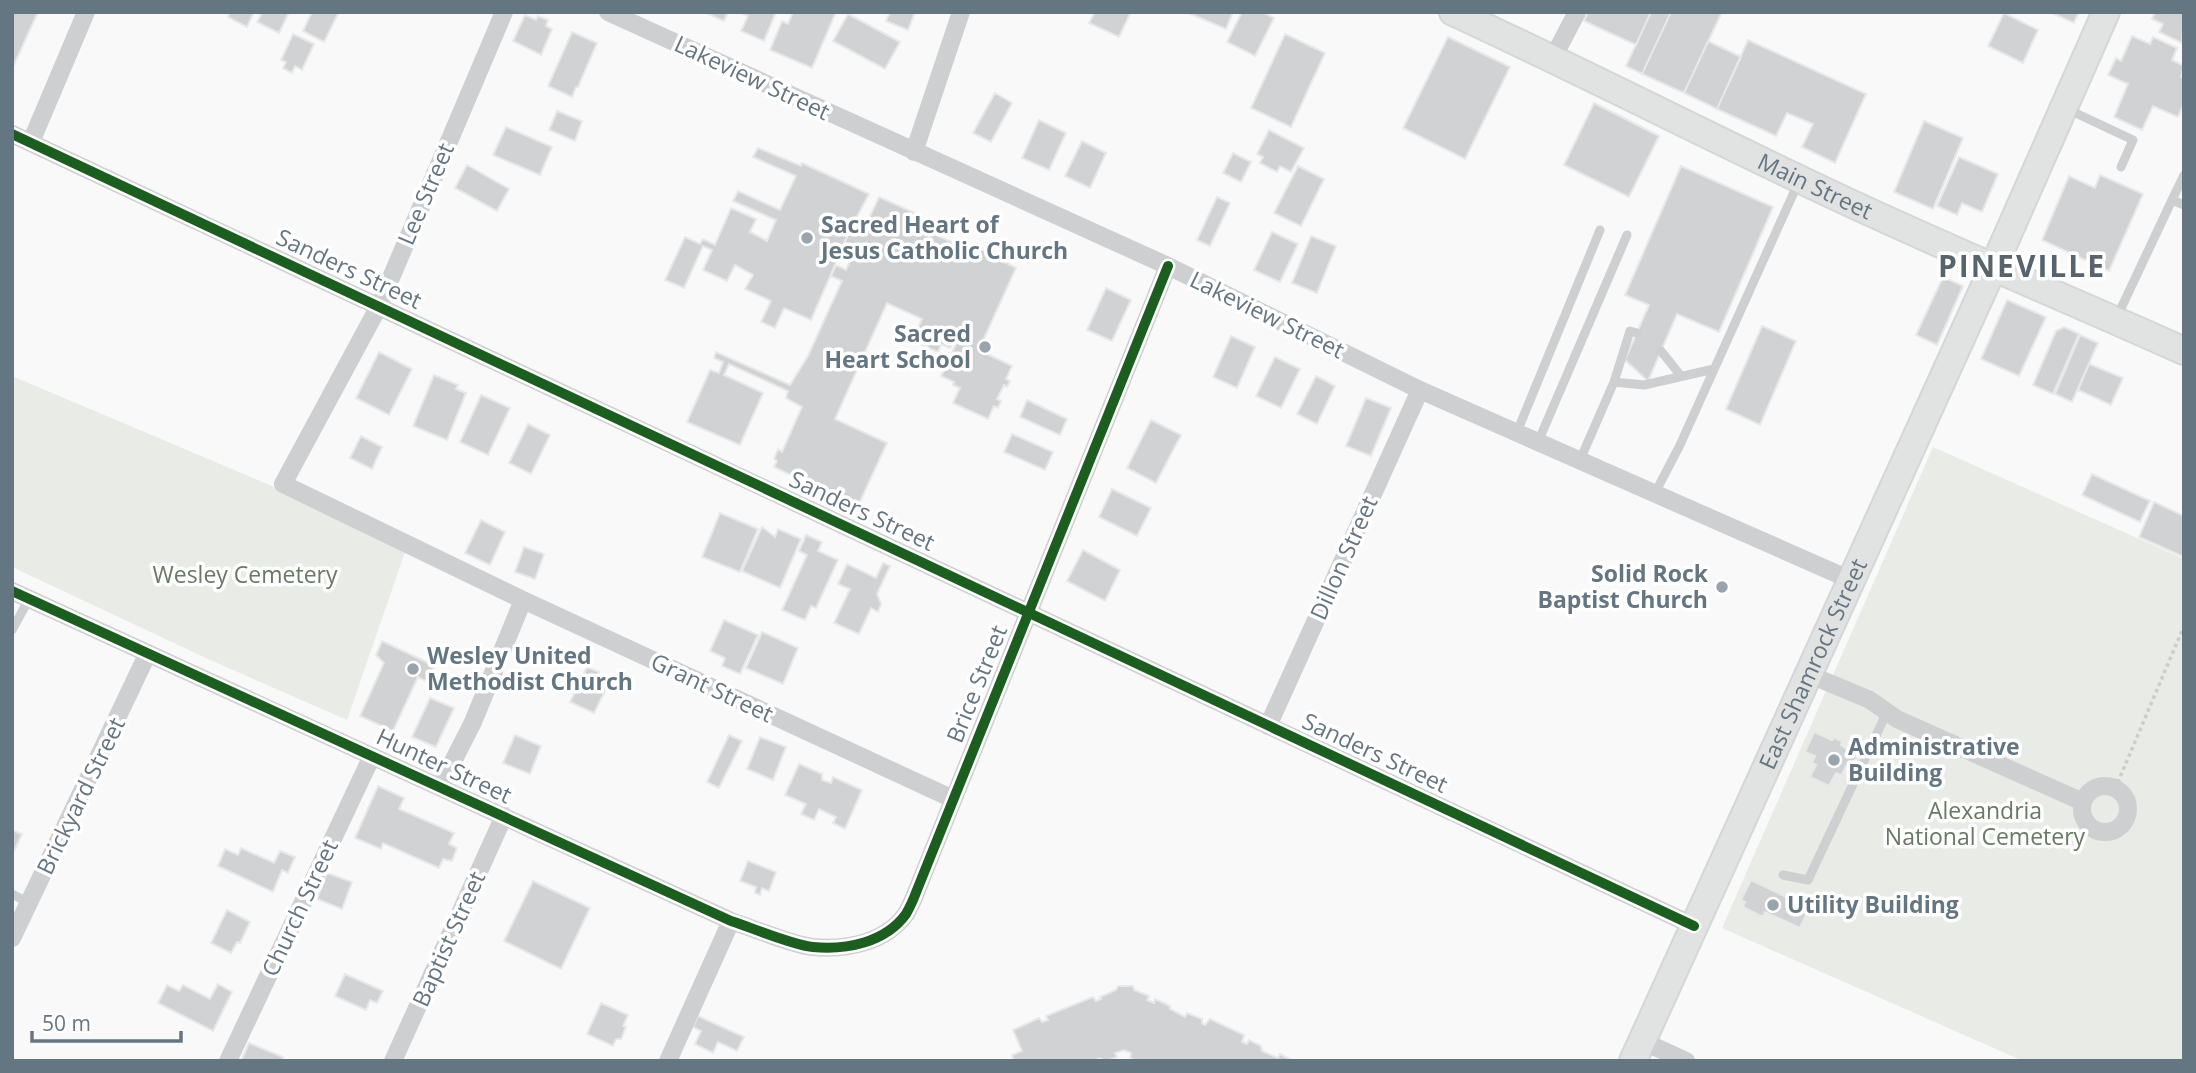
<svg xmlns="http://www.w3.org/2000/svg" width="2196" height="1073" font-family="'Open Sans',sans-serif">
  <style>
    .green { fill: #e8ebe6 }
    .building { fill: #d0d2d3; stroke: #e8e8e8; stroke-width: 2 }
    .lines { fill: none; stroke-linecap: round; stroke-linejoin: round }
    .secondary-casing { stroke: #d5d6d7; stroke-width: 30 }
    .path { stroke: #cbcccd; stroke-width: 3.5; stroke-dasharray: 3.5 3.5; stroke-linecap: butt }
    .lane { stroke: #cecfd0; stroke-width: 9 }
    .street { stroke: #cecfd0; stroke-width: 18 }
    .secondary { stroke: #e1e2e2; stroke-width: 26 }
    .cycleway-casing { stroke: #fff; stroke-width: 15 }
    .cycleway { stroke: #1b5e20; stroke-width: 10 }
    .poi-dot { fill: #99a4ac; stroke: #fff; stroke-width: 2.5 }
    .labels { text-anchor: middle; stroke-width: 7; stroke-linejoin: round; paint-order: stroke }
    .street-label { font-size: 23px; fill: #657683; stroke: #fff }
    .poi-label { font-size: 23px; font-weight: bold; fill: #657683; stroke: #fff; text-anchor: start }
    .park-label { font-size: 23px; fill: #687a64; stroke: #fff }
    .district-label { font-size: 30px; font-weight: bold; letter-spacing: 2px; fill: #57646e; stroke: #fff }
  </style>
  <rect width="100%" height="100%" fill="#f9f9f9"/>
  <path class="green" d="M 12,376 L 279,489 L 405,552 L 347,720 L 208,659 L 12,567 Z
    M 1933,447 L 2184,559 L 2184,1061 L 2023,1061 L 1722,928 Z"/>
  <path class="building" d="M 12,12 L 38,12 L 12,69 Z
    M 230,12 L 254,12 L 247,27 L 228,17 Z
    M 256,12 L 289,12 L 279,33 L 257,22 L 261,15 Z
    M 312,12 L 339,12 L 324,42 L 303,31 Z
    M 704,12 L 728,12 L 724,21 Z
    M 739,12 L 776,12 L 764,41 L 741,31 L 748,16 Z
    M 793,12 L 836,12 L 812,68 L 770,50 L 782,21 L 788,24 Z
    M 890,12 L 915,12 L 908,30 L 886,21 Z
    M 1095,12 L 1131,12 L 1119,37 L 1089,23 Z
    M 1186,12 L 1233,12 L 1226,29 Z
    M 1242,12 L 1263,12 L 1274,18 L 1255,56 L 1227,42 Z
    M 1588,12 L 1651,12 L 1636,45 L 1584,21 Z
    M 1651,12 L 1671,12 L 1642,74 L 1626,66 Z
    M 1671,12 L 1722,12 L 1684,93 L 1642,74 Z
    M 2050,12 L 2079,12 L 2074,23 Z
    M 2155,12 L 2184,12 L 2182,43 L 2159,32 L 2163,24 L 2152,19 Z
    M 2004,13 L 2038,30 L 2023,63 L 1988,46 Z
    M 848,14 L 900,42 L 885,69 L 833,41 Z
    M 525,15 L 536,20 L 538,16 L 548,20 L 546,26 L 552,29 L 541,55 L 513,41 Z
    M 572,32 L 597,43 L 578,87 L 576,87 L 572,97 L 548,86 Z
    M 293,34 L 314,44 L 302,70 L 295,66 L 292,73 L 283,68 L 286,62 L 281,60 Z
    M 1285,34 L 1325,53 L 1291,127 L 1251,108 Z
    M 2132,36 L 2150,44 L 2153,37 L 2177,48 L 2172,60 L 2184,66 L 2181,77 L 2184,79 L 2184,103 L 2178,117 L 2153,106 L 2142,130 L 2114,117 L 2128,84 L 2108,75 L 2116,58 L 2121,61 Z
    M 1448,37 L 1510,67 L 1465,159 L 1403,128 Z
    M 1748,40 L 1866,94 L 1835,163 L 1802,147 L 1813,124 L 1787,113 L 1776,136 L 1717,109 Z
    M 1708,41 L 1741,57 L 1717,109 L 1684,93 Z
    M 995,93 L 1012,103 L 991,142 L 973,133 Z
    M 1594,103 L 1659,136 L 1629,197 L 1564,165 Z
    M 557,111 L 582,121 L 575,141 L 549,130 Z
    M 1039,120 L 1066,133 L 1049,170 L 1022,158 Z
    M 1924,121 L 1963,138 L 1933,209 L 1894,192 Z
    M 506,127 L 552,147 L 540,175 L 493,155 Z
    M 1269,130 L 1304,148 L 1291,172 L 1280,166 L 1277,172 L 1260,163 L 1263,157 L 1257,154 Z
    M 1082,141 L 1106,153 L 1090,188 L 1065,176 Z
    M 758,148 L 801,166 L 802,163 L 869,194 L 852,226 L 811,320 L 784,308 L 775,328 L 761,322 L 771,301 L 745,289 L 753,275 L 735,265 L 727,281 L 703,270 L 712,250 L 703,246 L 684,288 L 665,280 L 685,237 L 700,244 L 703,239 L 715,245 L 731,208 L 756,219 L 750,232 L 767,241 L 776,220 L 733,201 L 738,191 L 780,210 L 796,176 L 753,157 Z
    M 1233,153 L 1251,162 L 1241,182 L 1223,173 Z
    M 1959,157 L 1998,174 L 1982,212 L 1962,203 L 1957,215 L 1937,206 Z
    M 467,165 L 509,189 L 497,211 L 455,188 Z
    M 1298,166 L 1324,179 L 1301,226 L 1274,213 Z
    M 1681,166 L 1773,207 L 1719,332 L 1677,314 L 1648,381 L 1625,360 L 1649,305 L 1625,295 Z
    M 2100,175 L 2143,194 L 2109,271 L 2042,240 L 2069,176 L 2095,188 Z
    M 879,197 L 915,213 L 910,223 L 971,251 L 973,245 L 1016,268 L 981,345 L 985,347 L 983,352 L 1012,366 L 1006,379 L 1010,381 L 1007,387 L 1004,385 L 997,399 L 1001,401 L 998,408 L 994,406 L 988,419 L 953,403 L 960,388 L 953,385 L 954,382 L 941,376 L 960,336 L 957,335 L 950,348 L 941,344 L 938,352 L 912,341 L 922,319 L 887,303 L 835,419 L 887,443 L 858,506 L 823,490 L 821,494 L 808,488 L 810,484 L 774,467 L 777,461 L 774,459 L 778,449 L 782,452 L 802,407 L 786,398 L 788,391 L 729,364 L 724,375 L 763,393 L 740,445 L 687,422 L 710,370 L 719,373 L 723,362 L 714,358 L 716,352 L 790,385 L 808,356 L 842,281 L 831,276 L 836,265 L 846,270 L 856,248 L 844,243 L 852,226 L 863,231 Z
    M 1217,197 L 1230,203 L 1210,246 L 1197,240 Z
    M 1272,232 L 1298,244 L 1280,282 L 1254,270 Z
    M 1311,236 L 1336,246 L 1317,293 L 1292,283 Z
    M 1943,277 L 1963,286 L 1937,345 L 1916,335 Z
    M 1106,288 L 1131,300 L 1112,341 L 1087,330 Z
    M 2007,300 L 2046,317 L 2019,376 L 1981,359 Z
    M 1762,326 L 1796,341 L 1760,425 L 1726,409 Z
    M 2064,327 L 2079,334 L 2053,394 L 2033,385 L 2056,331 Z
    M 2080,335 L 2098,343 L 2072,402 L 2055,394 Z
    M 1231,336 L 1255,347 L 1237,388 L 1213,377 Z
    M 379,352 L 412,369 L 389,415 L 356,398 Z
    M 1275,357 L 1300,369 L 1281,408 L 1256,396 Z
    M 2089,364 L 2123,378 L 2111,405 L 2078,390 Z
    M 434,375 L 458,385 L 456,389 L 466,393 L 447,440 L 413,426 Z
    M 1316,376 L 1335,386 L 1317,424 L 1297,414 Z
    M 481,395 L 510,408 L 488,455 L 460,442 Z
    M 1366,398 L 1391,408 L 1371,456 L 1346,446 Z
    M 1027,400 L 1067,419 L 1060,435 L 1020,417 Z
    M 1151,420 L 1181,435 L 1156,483 L 1127,468 Z
    M 528,424 L 550,435 L 531,474 L 509,463 Z
    M 1012,434 L 1053,452 L 1045,470 L 1004,452 Z
    M 361,436 L 382,447 L 372,469 L 350,458 Z
    M 2092,474 L 2150,501 L 2140,522 L 2082,495 Z
    M 1112,489 L 1151,508 L 1137,536 L 1099,517 Z
    M 2154,502 L 2184,516 L 2184,557 L 2139,537 Z
    M 720,513 L 758,529 L 740,572 L 702,557 Z
    M 481,520 L 505,532 L 490,565 L 465,553 Z
    M 762,527 L 775,537 L 778,529 L 801,539 L 780,588 L 742,571 Z
    M 806,535 L 822,542 L 818,551 L 838,560 L 816,608 L 811,606 L 805,620 L 782,610 L 807,555 L 799,551 Z
    M 524,547 L 544,554 L 535,579 L 515,572 Z
    M 1083,550 L 1120,570 L 1105,601 L 1067,581 Z
    M 883,563 L 890,566 L 877,594 L 881,604 L 878,612 L 871,608 L 859,634 L 834,623 L 850,589 L 838,584 L 847,564 L 876,578 Z
    M 724,620 L 758,635 L 740,674 L 722,666 L 725,658 L 710,651 Z
    M 762,632 L 798,648 L 783,684 L 746,668 Z
    M 382,641 L 435,666 L 427,682 L 418,677 L 393,731 L 360,716 L 384,663 L 376,655 Z
    M 587,667 L 599,672 L 597,677 L 609,683 L 594,713 L 570,702 Z
    M 430,698 L 454,708 L 436,747 L 412,737 Z
    M 1814,732 L 1832,740 L 1834,738 L 1842,741 L 1841,745 L 1857,756 L 1851,769 L 1846,766 L 1842,775 L 1836,773 L 1829,786 L 1810,777 L 1816,765 L 1812,763 L 1815,756 L 1805,752 Z
    M 515,735 L 541,746 L 530,774 L 503,763 Z
    M 729,735 L 742,741 L 719,788 L 707,782 Z
    M 760,737 L 786,747 L 773,780 L 747,769 Z
    M 799,764 L 822,774 L 822,780 L 831,783 L 833,777 L 862,790 L 845,829 L 833,823 L 836,817 L 819,809 L 814,820 L 801,814 L 806,804 L 785,795 Z
    M 378,786 L 404,798 L 399,809 L 454,833 L 449,844 L 457,848 L 452,861 L 443,859 L 439,868 L 383,843 L 381,849 L 355,838 Z
    M 12,830 L 22,834 L 12,855 Z
    M 241,848 L 274,863 L 280,851 L 295,857 L 288,873 L 282,870 L 273,892 L 218,866 L 225,849 L 238,855 Z
    M 748,861 L 776,872 L 769,891 L 762,888 L 760,895 L 755,893 L 756,887 L 740,881 Z
    M 327,873 L 352,882 L 342,909 L 317,899 Z
    M 1751,880 L 1809,908 L 1800,928 L 1765,912 L 1763,917 L 1743,907 L 1745,902 L 1741,900 Z
    M 533,881 L 590,908 L 561,969 L 504,941 Z
    M 227,910 L 250,922 L 240,943 L 237,942 L 231,953 L 211,943 Z
    M 345,974 L 383,991 L 377,1003 L 370,1000 L 366,1010 L 335,996 Z
    M 218,984 L 232,992 L 213,1031 L 158,1003 L 167,985 L 179,991 L 183,985 L 210,999 Z
    M 1118,986 L 1133,986 L 1134,990 L 1149,996 L 1147,1000 L 1154,1003 L 1155,999 L 1170,1006 L 1170,1009 L 1185,1017 L 1187,1013 L 1202,1019 L 1202,1023 L 1205,1025 L 1210,1019 L 1244,1035 L 1242,1042 L 1247,1044 L 1249,1040 L 1261,1046 L 1262,1051 L 1278,1058 L 1280,1054 L 1294,1061 L 1135,1061 L 1130,1057 L 1131,1053 L 1124,1050 L 1115,1053 L 1117,1057 L 1107,1061 L 1099,1058 L 1094,1061 L 1014,1061 L 1012,1055 L 1022,1051 L 1013,1030 L 1039,1018 L 1042,1022 L 1048,1020 L 1046,1016 L 1093,997 L 1096,1001 L 1101,999 L 1100,997 L 1116,990 Z
    M 601,1003 L 628,1015 L 623,1026 L 626,1027 L 621,1039 L 616,1039 L 613,1046 L 587,1034 Z
    M 698,1016 L 744,1037 L 737,1051 L 718,1042 L 713,1053 L 695,1044 L 701,1031 L 693,1027 Z
    M 249,1043 L 283,1057 L 282,1061 L 241,1061 Z"/>
  <g class="lines">
    <g class="secondary-casing">
      <g id="secondary">
        <path id="s1" d="M 1453,12 C 1581,71 1707,136 1835,196 C 1950,250 2068,299 2184,351"/>
        <path id="s2" d="M 1633,1061 L 1993,268 L 2106,12"/>
      </g>
    </g>
    <path class="path" d="M 2115,789 L 2184,626"/>
    <path class="lane" d="M 2065,108 L 2133,140 L 2121,167
      M 2184,175 L 2172,200 L 2184,205
      M 2116,319 L 2172,200
      M 1661,351 L 1681,376
      M 1614,382 L 1630,331 L 1637,333
      M 1517,432 L 1600,230
      M 1538,442 L 1627,235
      M 1580,460 L 1614,382 L 1644,385 L 1714,369
      M 1655,493 L 1680,445 L 1799,181
      M 12,630 L 29,599
      M 1783,875 L 1808,880 L 1887,712
      M 12,894 L 29,903"/>
    <path class="street" d="M 504,12 L 379,306 L 283,484 L 523,600 L 953,799
      M 608,12 L 1168,266 L 1420,390 L 1851,580
      M 1553,58 L 1577,12
      M 12,134 L 1694,926
      M 31,142 L 86,12
      M 914,152 L 961,12
      M 12,591 L 731,921 C 753,928 792,945 813,947 C 846,950 885,943 906,914 C 910,907 914,898 917,890 L 1168,266
      M 1808,674 L 1870,700 L 1897,719 L 2083,802
      M 1268,726 L 1420,390
      M2082 809a23 23 0 1 1 46 0a23 23 0 1 1-46 0Z
      M 440,787 L 473,722 L 523,600
      M 12,938 L 148,653
      M 1642,1041 L 1686,1061
      M 228,1061 L 372,756
      M 393,1061 L 504,816
      M 668,1061 L 731,921"/>
    <use href="#secondary" class="secondary"/>
    <g class="cycleway-casing">
      <path id="cycleway" d="M 12,134 L 1694,926
        M 12,591 L 731,921 C 753,928 792,945 813,947 C 846,950 885,943 906,914 C 910,907 914,898 917,890 L 1168,266"/>
    </g>
    <use href="#cycleway" class="cycleway"/>
  </g>
  <g class="poi-dot">
    <circle cx="807" cy="238" r="7"/>
    <circle cx="985" cy="347" r="7"/>
    <circle cx="1722" cy="587" r="7"/>
    <circle cx="413" cy="669" r="7"/>
    <circle cx="1834" cy="760" r="7"/>
    <circle cx="1773" cy="905" r="7"/>
  </g>
  <g class="labels">
    <g class="street-label">
      <text transform="translate(752 78) rotate(25)" y="8">Lakeview Street</text>
      <text dy="8" stroke="none"><textPath href="#s1" startOffset="402">Main Street</textPath></text>
      <text transform="translate(426 194) rotate(-67)" y="8">Lee Street</text>
      <text transform="translate(349 269) rotate(25)" y="8">Sanders Street</text>
      <text transform="translate(1267 315) rotate(26)" y="8">Lakeview Street</text>
      <text transform="translate(862 511) rotate(25)" y="8">Sanders Street</text>
      <text transform="translate(1344 558) rotate(-66)" y="8">Dillon Street</text>
      <text dy="8" stroke="none"><textPath href="#s2" startOffset="436">East Shamrock Street</textPath></text>
      <text transform="translate(977 684) rotate(-68)" y="8">Brice Street</text>
      <text transform="translate(712 688) rotate(25)" y="8">Grant Street</text>
      <text transform="translate(1375 753) rotate(25)" y="8">Sanders Street</text>
      <text transform="translate(444 766) rotate(25)" y="8">Hunter Street</text>
      <text transform="translate(81 796) rotate(-64)" y="8">Brickyard Street</text>
      <text transform="translate(300 908) rotate(-65)" y="8">Church Street</text>
      <text transform="translate(449 939) rotate(-66)" y="8">Baptist Street</text>
    </g>
    <g class="poi-label">
      <text x="821" y="233">Sacred Heart of<tspan x="821" dy="26">Jesus Catholic Church</tspan></text>
      <text x="971" y="342" text-anchor="end">Sacred<tspan x="971" dy="26">Heart School</tspan></text>
      <text x="1708" y="582" text-anchor="end">Solid Rock<tspan x="1708" dy="26">Baptist Church</tspan></text>
      <text x="427" y="664">Wesley United<tspan x="427" dy="26">Methodist Church</tspan></text>
      <text x="1848" y="755">Administrative<tspan x="1848" dy="26">Building</tspan></text>
      <text x="1787" y="913">Utility Building</text>
    </g>
    <g class="park-label">
      <text x="245" y="583">Wesley Cemetery</text>
      <text x="1985" y="819">Alexandria<tspan x="1985" dy="26">National Cemetery</tspan></text>
    </g>
    <g class="district-label">
      <text x="2022" y="277">PINEVILLE</text>
    </g>
  </g>
  <rect width="2196" height="1073" fill="none" stroke="#657683" stroke-width="28"/>
  <path d="M32 1031v10h149v-10" fill="none" stroke="#657683" stroke-width="3.5"/>
  <text x="42" y="1031" font-size="21" fill="#657683" stroke="#ffffff" stroke-width="5" paint-order="stroke">50 m</text>
</svg>
